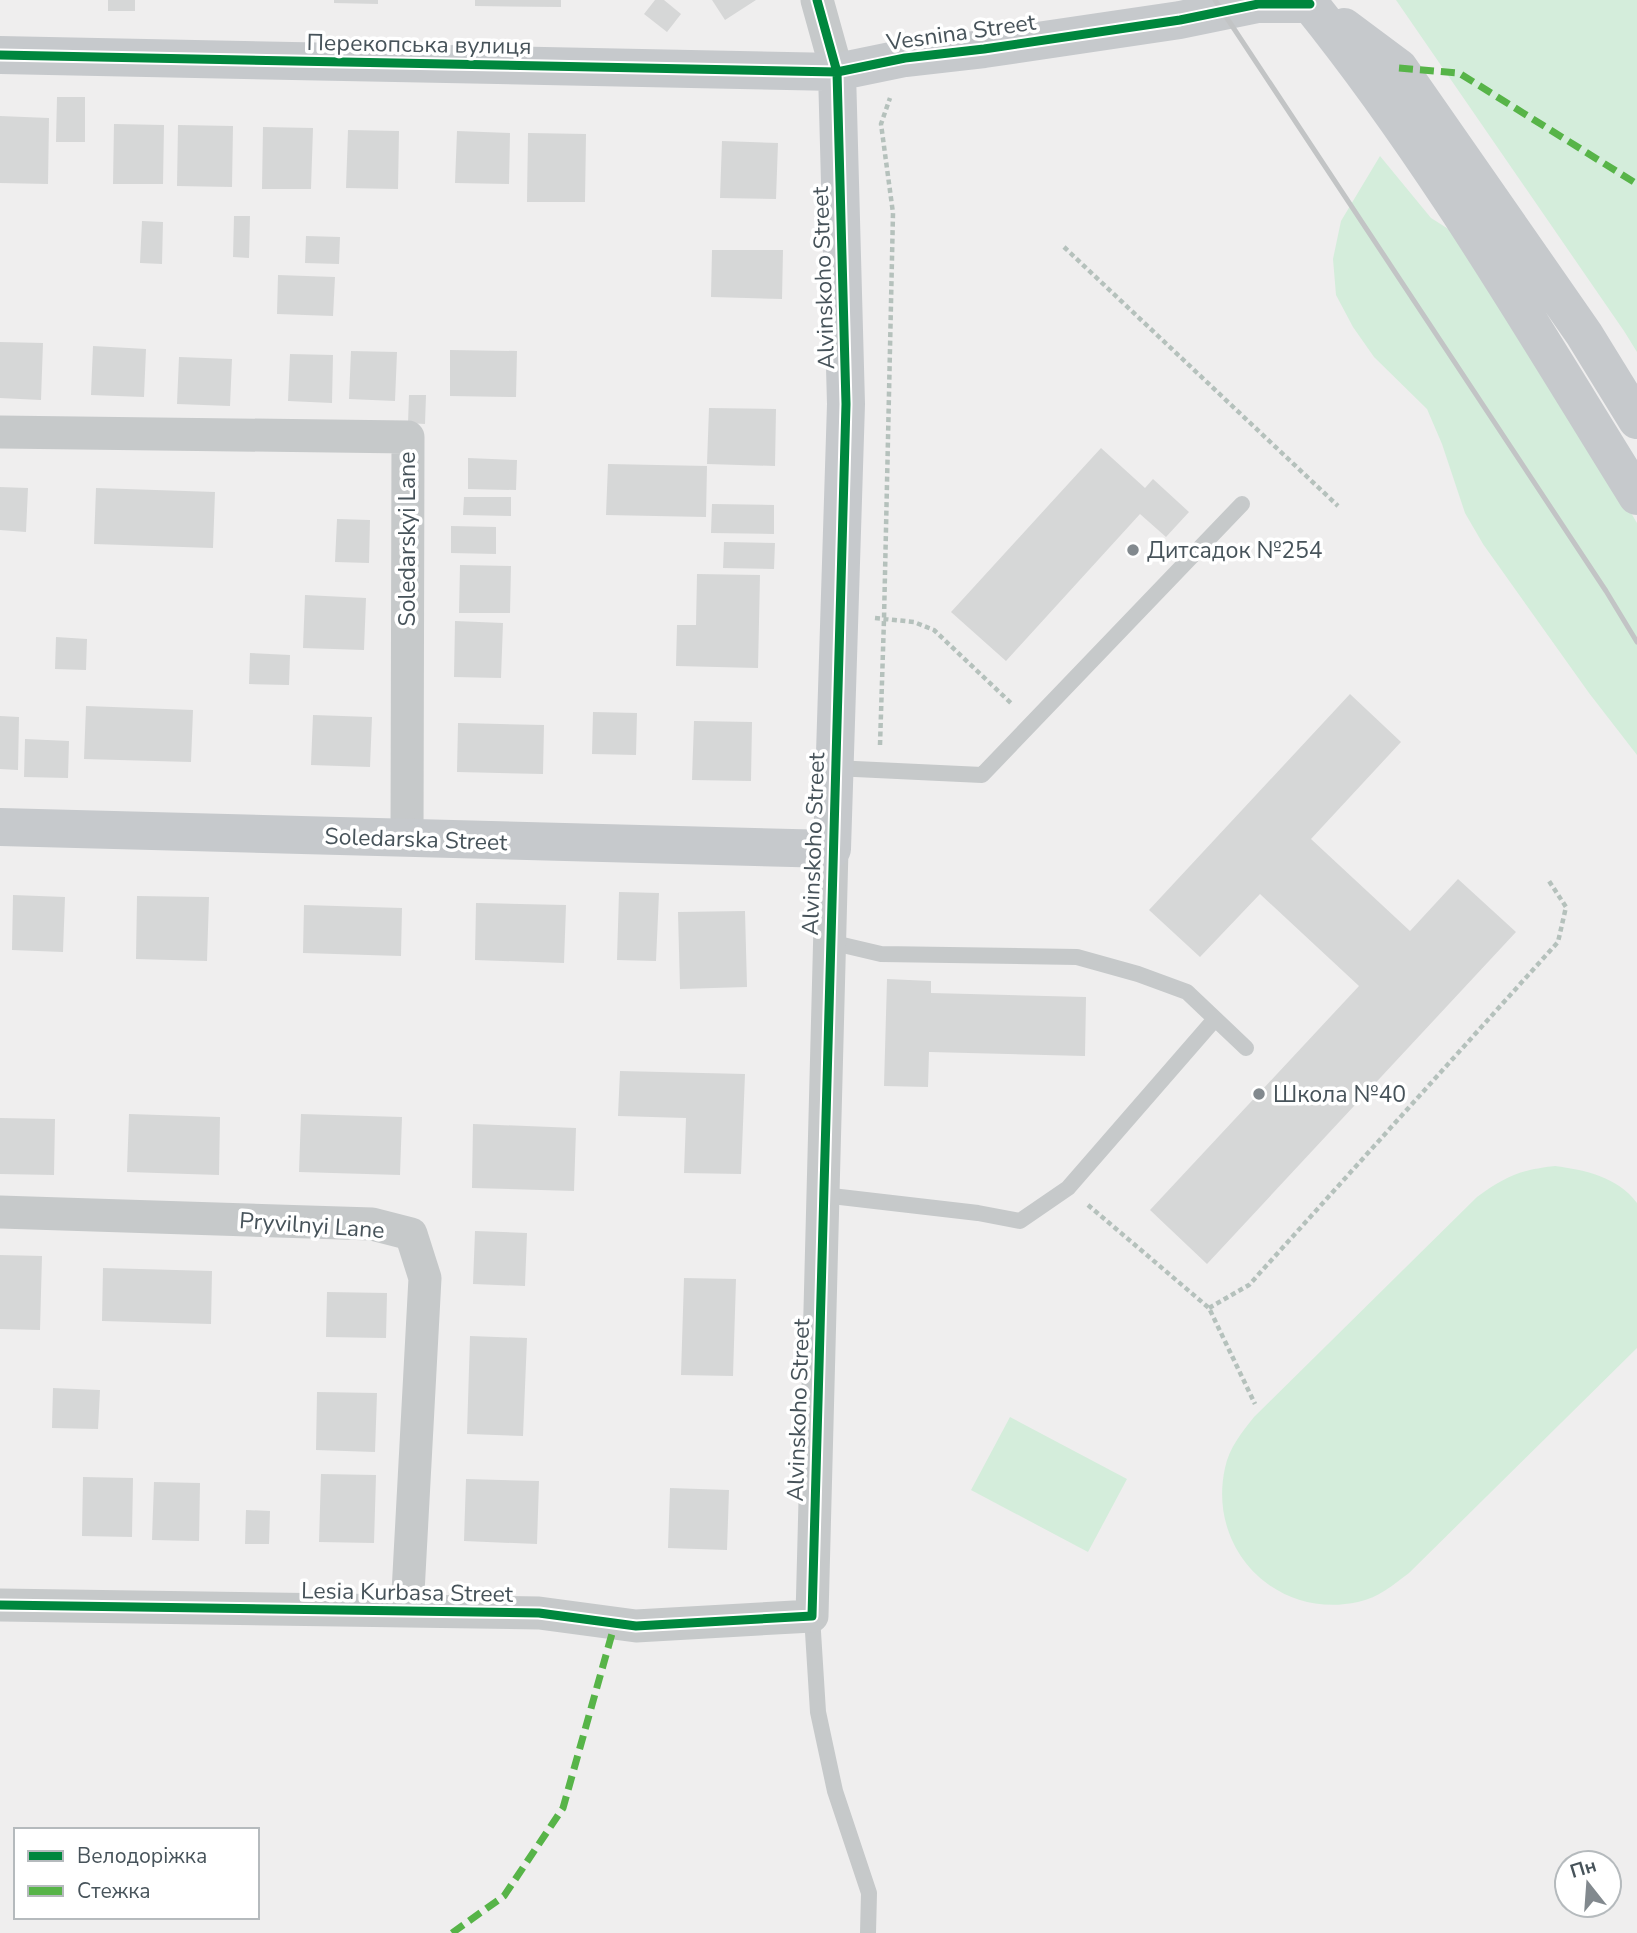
<svg xmlns="http://www.w3.org/2000/svg" width="1637" height="1933" font-family="'Nunito Sans',sans-serif">
  <style>
    .green { fill: #d4eddb }
    .building { fill: #d6d7d7 }
    .lines { fill: none; stroke-linecap: round; stroke-linejoin: round }
    .path { stroke: #b5c1bc; stroke-width: 4.5; stroke-dasharray: 5 3.5; stroke-linecap: butt }
    .lane { stroke: #c6c9ca; stroke-width: 16 }
    .street { stroke: #c6c9ca; stroke-width: 33 }
    .secondary { stroke: #c6c9cc; stroke-width: 38 }
    .rail { stroke: #c2c4c5; stroke-width: 5 }
    .quiet { stroke: #57b448; stroke-width: 7; stroke-dasharray: 14 7; stroke-linecap: butt }
    .cycleway-casing { stroke: #fff; stroke-width: 13 }
    .cycleway { stroke: #00873e; stroke-width: 9 }
    .poi-dot { fill: #82898e; stroke: #fff; stroke-width: 2.5 }
    .labels { text-anchor: middle; stroke-width: 7; stroke-linejoin: round; paint-order: stroke }
    .street-label { font-size: 23px; fill: #47535a; stroke: #fff }
    .poi-label { font-size: 23px; fill: #47535a; stroke: #fff; text-anchor: start }
  </style>
  <rect width="100%" height="100%" fill="#efeeee"/>
  <path class="green" d="M 1396,0 L 1637,0 L 1637,352 L 1624,331 Z
    M 1380,156 L 1431,218 L 1469,242 L 1637,523 L 1637,755 L 1589,693 L 1483,544 L 1465,513 L 1442,444 L 1427,409 L 1374,357 L 1353,327 L 1336,295 L 1333,259 L 1341,221 Z
    M 1555,1166 C 1585,1170 1618,1177 1637,1203 L 1637,1348 L 1409,1573 C 1393,1585 1378,1598 1358,1602 C 1276,1620 1207,1549 1225,1468 C 1229,1448 1242,1432 1254,1417 L 1477,1197 C 1506,1176 1520,1170 1555,1166 Z
    M 1010,1417 L 1127,1479 L 1088,1552 L 971,1490 Z"/>
  <path class="building" d="M 108,0 L 135,0 L 135,11 L 108,11 Z
    M 334,0 L 378,0 L 378,4 L 334,3 Z
    M 475,0 L 561,0 L 561,7 L 475,6 Z
    M 655,0 L 664,0 L 681,14 L 667,32 L 644,14 Z
    M 712,0 L 756,0 L 725,20 Z
    M 57,97 L 85,97 L 85,142 L 56,142 Z
    M 0,116 L 49,118 L 48,184 L 0,183 Z
    M 114,124 L 164,125 L 163,184 L 113,184 Z
    M 178,125 L 233,126 L 232,187 L 177,186 Z
    M 263,127 L 313,128 L 311,189 L 262,189 Z
    M 348,130 L 399,131 L 398,189 L 346,188 Z
    M 457,131 L 510,133 L 509,184 L 455,183 Z
    M 528,133 L 586,134 L 585,202 L 527,202 Z
    M 722,141 L 778,143 L 776,199 L 720,198 Z
    M 234,216 L 250,216 L 249,258 L 233,257 Z
    M 142,221 L 163,222 L 162,264 L 140,263 Z
    M 306,236 L 340,237 L 339,264 L 305,263 Z
    M 712,250 L 783,250 L 782,299 L 711,297 Z
    M 278,275 L 335,277 L 333,316 L 277,314 Z
    M 0,342 L 43,343 L 41,400 L 0,398 Z
    M 93,346 L 146,349 L 144,397 L 91,395 Z
    M 450,350 L 517,351 L 516,397 L 450,396 Z
    M 351,351 L 397,352 L 395,401 L 349,399 Z
    M 290,354 L 333,355 L 332,403 L 288,401 Z
    M 179,357 L 232,359 L 230,406 L 177,404 Z
    M 409,395 L 426,395 L 425,424 L 408,423 Z
    M 709,408 L 776,409 L 775,466 L 707,464 Z
    M 1101,448 L 1145,488 L 1153,479 L 1189,512 L 1166,537 L 1140,514 L 1006,661 L 951,612 Z
    M 468,458 L 517,460 L 516,490 L 468,489 Z
    M 608,464 L 707,466 L 706,517 L 606,515 Z
    M 0,487 L 28,488 L 26,532 L 0,530 Z
    M 96,488 L 215,492 L 213,548 L 94,544 Z
    M 464,497 L 511,497 L 511,516 L 463,515 Z
    M 712,504 L 774,505 L 774,534 L 711,533 Z
    M 337,519 L 370,520 L 369,563 L 335,562 Z
    M 451,526 L 496,527 L 496,554 L 451,553 Z
    M 724,542 L 775,543 L 774,569 L 723,568 Z
    M 460,565 L 511,566 L 510,613 L 459,613 Z
    M 697,574 L 760,575 L 758,668 L 676,666 L 677,625 L 696,625 Z
    M 305,595 L 366,598 L 364,650 L 303,648 Z
    M 455,621 L 503,623 L 501,678 L 454,677 Z
    M 56,637 L 87,639 L 86,670 L 55,669 Z
    M 250,653 L 290,655 L 289,685 L 249,684 Z
    M 1350,694 L 1401,742 L 1311,839 L 1410,931 L 1458,879 L 1516,932 L 1207,1264 L 1150,1210 L 1359,986 L 1260,894 L 1200,957 L 1149,910 Z
    M 86,706 L 193,710 L 191,762 L 84,759 Z
    M 593,712 L 637,713 L 636,755 L 592,754 Z
    M 313,715 L 372,717 L 370,767 L 311,765 Z
    M 0,716 L 19,717 L 18,770 L 0,769 Z
    M 694,721 L 752,722 L 751,781 L 692,780 Z
    M 458,723 L 544,725 L 543,774 L 457,772 Z
    M 25,739 L 69,741 L 68,778 L 24,777 Z
    M 619,892 L 659,893 L 656,961 L 617,960 Z
    M 13,895 L 65,897 L 63,952 L 12,950 Z
    M 137,896 L 209,897 L 207,961 L 136,959 Z
    M 476,903 L 566,905 L 564,963 L 475,960 Z
    M 304,905 L 402,908 L 401,956 L 303,953 Z
    M 745,911 L 747,987 L 680,989 L 678,912 Z
    M 887,979 L 931,981 L 931,993 L 1086,997 L 1085,1056 L 929,1052 L 928,1087 L 884,1086 Z
    M 620,1071 L 745,1074 L 741,1174 L 684,1173 L 686,1118 L 618,1116 Z
    M 129,1114 L 220,1117 L 219,1175 L 127,1172 Z
    M 301,1114 L 402,1117 L 400,1175 L 299,1172 Z
    M 0,1118 L 55,1119 L 54,1175 L 0,1174 Z
    M 473,1124 L 576,1128 L 574,1191 L 472,1188 Z
    M 475,1231 L 527,1233 L 525,1286 L 473,1284 Z
    M 0,1255 L 42,1256 L 40,1330 L 0,1329 Z
    M 103,1268 L 212,1271 L 211,1324 L 102,1321 Z
    M 684,1278 L 736,1279 L 733,1376 L 681,1375 Z
    M 327,1292 L 387,1293 L 386,1338 L 326,1337 Z
    M 470,1336 L 527,1338 L 523,1436 L 467,1434 Z
    M 53,1388 L 100,1390 L 98,1429 L 52,1428 Z
    M 317,1392 L 377,1393 L 375,1452 L 316,1450 Z
    M 321,1474 L 376,1475 L 374,1543 L 319,1542 Z
    M 83,1477 L 133,1478 L 132,1537 L 82,1536 Z
    M 466,1479 L 539,1481 L 537,1544 L 464,1541 Z
    M 154,1482 L 200,1483 L 199,1541 L 152,1540 Z
    M 670,1488 L 729,1490 L 727,1550 L 668,1548 Z
    M 246,1510 L 270,1511 L 269,1544 L 245,1544 Z"/>
  <g class="lines">
    <path class="path" d="M 1064,247 L 1338,506
      M 875,618 L 914,622 L 934,630 L 1013,705
      M 880,745 L 884,619 L 893,213 L 881,124 L 890,98
      M 1088,1205 L 1209,1308 L 1255,1404
      M 1209,1308 L 1249,1285 L 1558,942 L 1566,907 L 1549,881"/>
    <path class="lane" d="M 834,768 L 982,775 L 1242,504
      M 830,942 L 881,954 L 1077,957 L 1138,974 L 1187,992 L 1246,1048
      M 823,1195 L 978,1213 L 1020,1221 L 1068,1188 L 1215,1019
      M 812,1616 L 818,1712 L 835,1791 L 869,1893 L 868,1933"/>
    <path class="street" d="M 817,0 L 837,72
      M 0,432 L 408,437 L 407,839
      M 0,1212 L 372,1224 L 411,1234 L 425,1278 L 407,1611
      M 0,1605 L 539,1613 L 636,1626 L 812,1616 L 832,849"/>
    <path class="secondary" d="M 1310,4 C 1434,158 1533,329 1637,496
      M 1344,27 L 1399,68 L 1584,334 L 1637,420
      M 0,55 L 837,72 L 905,58 L 984,49 L 1180,20 L 1258,4 L 1310,4
      M 0,827 L 832,849 L 846,404 L 837,72"/>
    <path class="rail" d="M 1215,0 L 1606,591 L 1637,642"/>
    <path class="quiet" d="M 1399,68 L 1459,73 L 1637,184
      M 452,1933 L 504,1896 L 563,1808 L 615,1623"/>
    <g class="cycleway-casing">
      <path id="cycleway" d="M 0,55 L 837,72 L 905,58 L 984,49 L 1180,20 L 1258,4 L 1310,4
        M 0,1605 L 539,1613 L 636,1626 L 812,1616 L 846,404 L 837,72 L 817,0"/>
    </g>
    <use href="#cycleway" class="cycleway"/>
  </g>
  <g class="poi-dot">
    <circle cx="1133" cy="550" r="7"/>
    <circle cx="1259" cy="1094" r="7"/>
  </g>
  <g class="labels">
    <g class="street-label">
      <text transform="translate(961 32) rotate(-8)" y="8">Vesnina Street</text>
      <text transform="translate(419 44) rotate(1)" y="8">Перекопська вулиця</text>
      <text transform="translate(823 278) rotate(-92)" y="8">Alvinskoho Street</text>
      <text transform="translate(407 539) rotate(-90)" y="8">Soledarskyi Lane</text>
      <text transform="translate(416 839) rotate(2)" y="8">Soledarska Street</text>
      <text transform="translate(813 844) rotate(-88)" y="8">Alvinskoho Street</text>
      <text transform="translate(312 1225) rotate(4)" y="8">Pryvilnyi Lane</text>
      <text transform="translate(798 1410) rotate(-88)" y="8">Alvinskoho Street</text>
      <text transform="translate(407 1592) rotate(1)" y="8">Lesia Kurbasa Street</text>
    </g>
    <g class="poi-label">
      <text x="1147" y="558">Дитсадок №254</text>
      <text x="1273" y="1102">Школа №40</text>
    </g>
  </g>
  <rect x="14" y="1828" width="245" height="91" fill="#ffffff" stroke="#b5babd" stroke-width="2"/>
  <rect x="28" y="1851" width="35" height="10" fill="#00873e" stroke="#b5babd" stroke-width="2"/>
  <text x="77" y="1863" font-size="21" fill="#47535a">Велодоріжка</text>
  <rect x="28" y="1886" width="35" height="10" fill="#57b448" stroke="#b5babd" stroke-width="2"/>
  <text x="77" y="1898" font-size="21" fill="#47535a">Стежка</text>
  <g transform="translate(1588 1884) rotate(343)"><circle r="33" fill="#ffffff" stroke="#b5babd" stroke-width="2"/>
  <path d="M0-5L12 26L0 18L-12 26Z" fill="#82898e"/>
  <text y="-10" font-size="19" font-weight="bold" text-anchor="middle" fill="#47535a">Пн</text>
  </g>
</svg>
